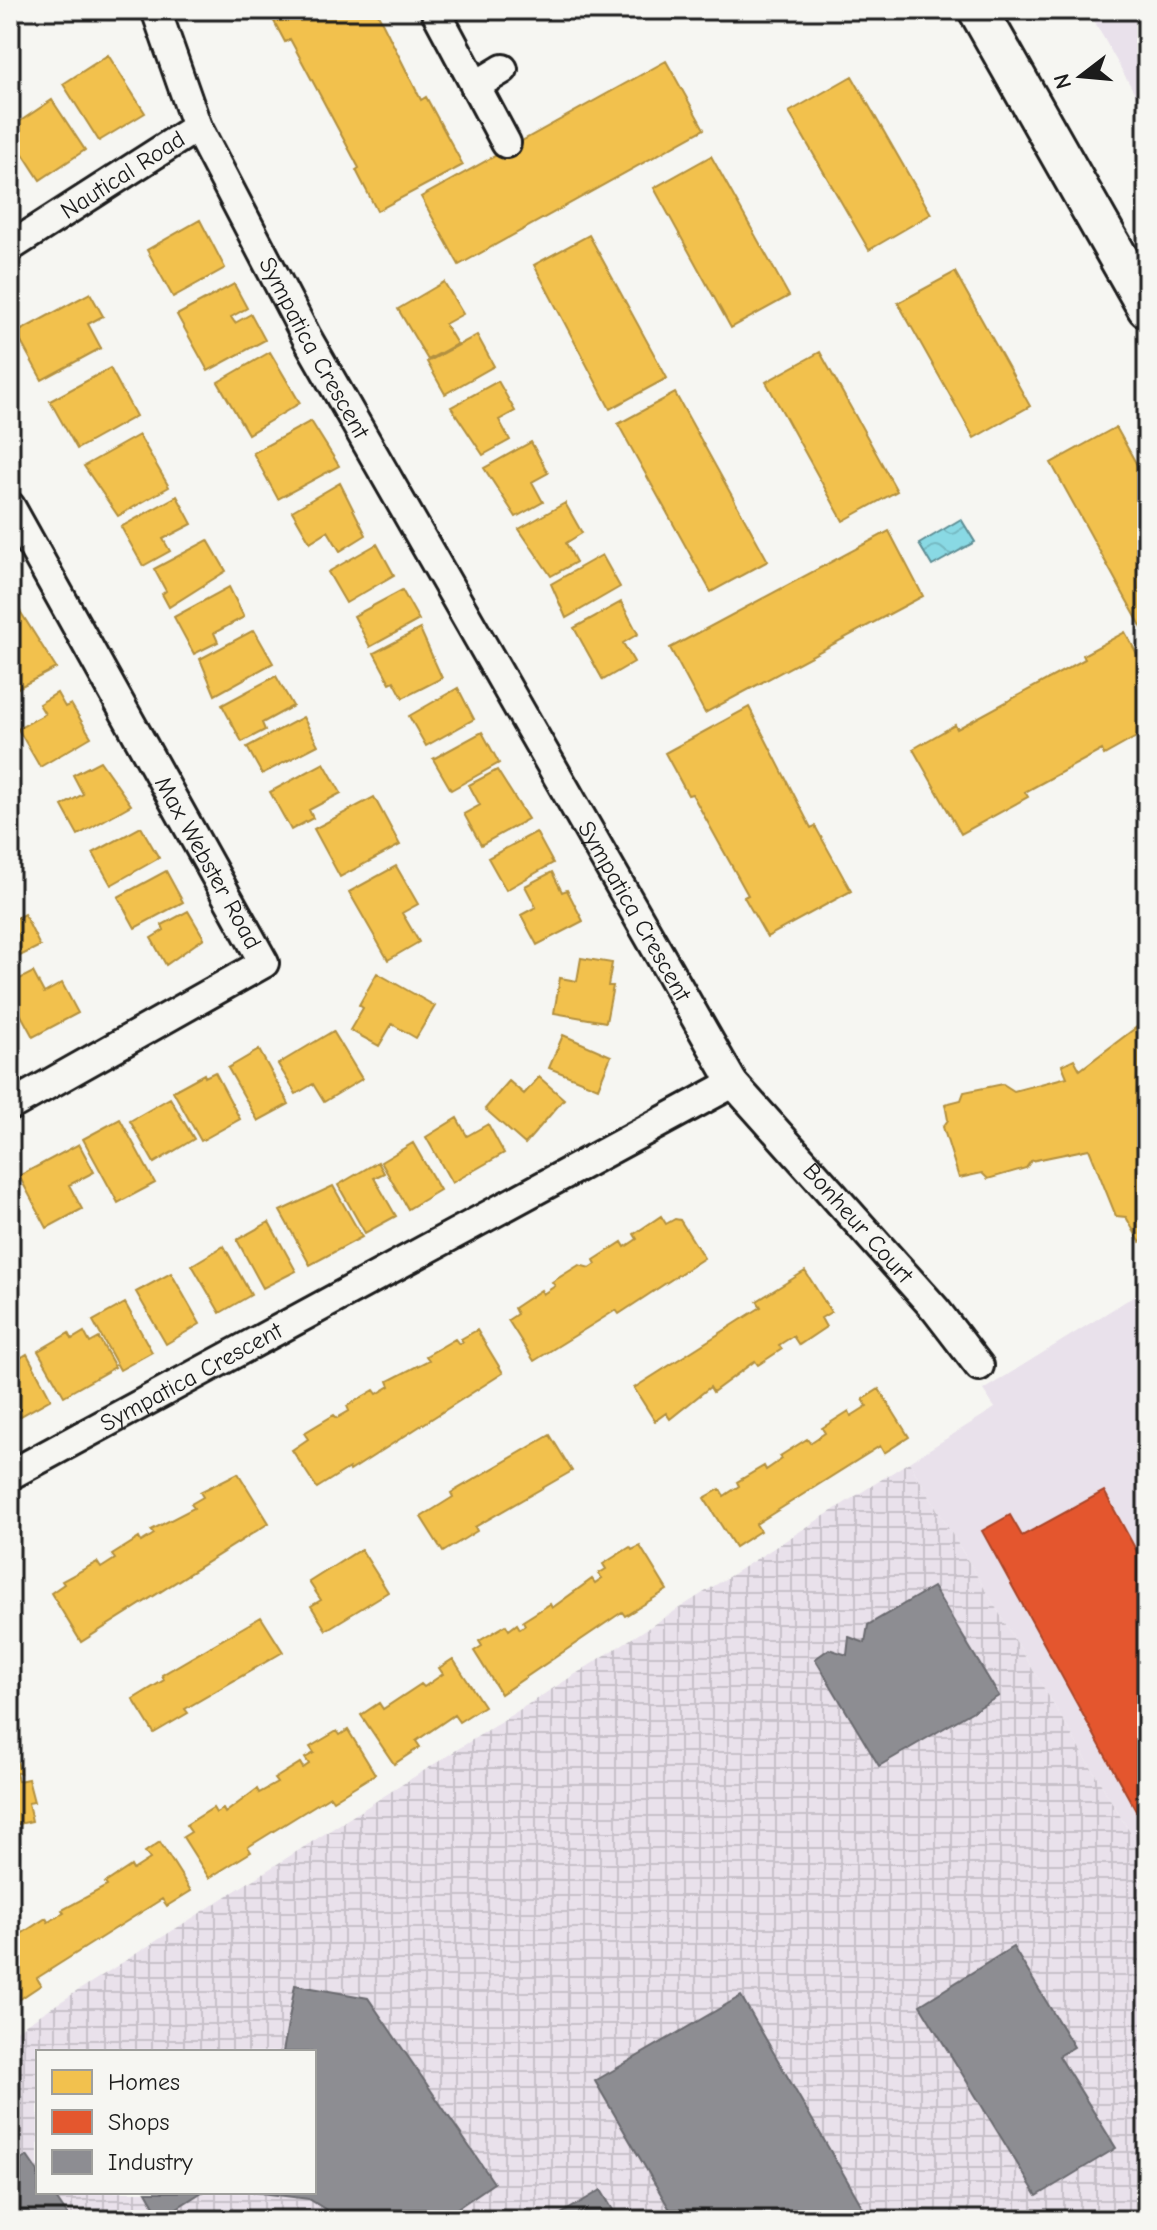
<svg xmlns="http://www.w3.org/2000/svg" width="1157" height="2230" font-family="'Comic Neue',sans-serif">
  <style>
    .built { fill: #e9e1eb }
    .industrial { fill: url(#industrial-grid); fill-rule: evenodd }
    .water { fill: url(#water-waves); stroke: #5d8d94; stroke-width: 2 }
    .homes { fill: #f2c14e; stroke: #b2903f; stroke-width: 2 }
    .shops { fill: #e4572e; stroke: #a84529; stroke-width: 2 }
    .industry { fill: #8d8d92; stroke: #6b6b6f; stroke-width: 2 }
    .lines { fill: none; stroke-linecap: round; stroke-linejoin: round }
    .minor-casing { stroke: #1c1c1c; stroke-width: 34 }
    .secondary-casing { stroke: #1c1c1c; stroke-width: 44 }
    .minor { stroke: #f6f6f2; stroke-width: 28 }
    .secondary { stroke: #f6f6f2; stroke-width: 38 }
    .labels { text-anchor: middle; stroke-width: 8; stroke-linejoin: round; paint-order: stroke }
    .street-label { font-size: 24px; fill: #1c1c1c; stroke: #f6f6f2 }
  </style>
  <defs>
    <pattern id="industrial-grid" width="8" height="8" patternUnits="userSpaceOnUse" patternTransform="scale(2)"><rect width="8" height="8" fill="#e9e1eb"/><path d="M0 4h8M4 0v8" fill="none" stroke="#c7c0c9"/></pattern>
    <pattern id="water-waves" width="16" height="10" patternUnits="userSpaceOnUse" patternTransform="scale(2)"><rect width="16" height="10" fill="#89d9e4"/><path d="M0 5q4-4 8 0t8 0" fill="none" stroke="#76bac3"/></pattern>
  </defs>
  <rect width="100%" height="100%" fill="#f6f6f2"/>
  <filter id="ink" filterUnits="userSpaceOnUse"><feTurbulence type="fractalNoise" baseFrequency=".0125" numOctaves="2"/><feDisplacementMap in="SourceGraphic" scale="16" xChannelSelector="R" yChannelSelector="G"/><feConvolveMatrix kernelMatrix="1 2 1 2 8 2 1 2 1" color-interpolation-filters="sRGB"/></filter>
  <g filter="url(#ink)">
    <path class="built" d="M 1088,10 L 1147,10 L 1147,115 Z
      M 1147,1288 L 1147,1861 L 909,1462 L 995,1408 L 983,1390 Z"/>
    <path class="industrial" d="M 909,1462 L 1147,1861 L 1147,2220 L 10,2220 L 10,2034 ZM 38,2052 L 314,2052 L 314,2192 L 38,2192 Z"/>
    <path class="water" d="M 961,519 L 975,542 L 932,566 L 919,544 Z"/>
    <path class="homes" d="M 268,10 L 376,10 L 421,100 L 426,97 L 463,165 L 377,211 L 356,170 L 359,168 L 290,39 L 285,42 Z
      M 108,55 L 145,113 L 99,141 L 63,84 Z
      M 666,61 L 704,129 L 459,265 L 421,197 Z
      M 852,76 L 931,214 L 869,250 L 789,112 Z
      M 52,100 L 85,150 L 40,180 L 10,134 L 10,128 Z
      M 711,156 L 789,296 L 731,328 L 654,188 Z
      M 10,174 L 21,190 L 10,197 Z
      M 200,220 L 225,268 L 173,297 L 147,250 Z
      M 589,235 L 667,378 L 610,409 L 534,265 Z
      M 955,272 L 1030,406 L 974,438 L 898,303 Z
      M 444,282 L 463,314 L 445,324 L 457,344 L 428,360 L 398,309 Z
      M 234,284 L 247,308 L 231,317 L 235,323 L 251,314 L 265,340 L 208,371 L 177,315 Z
      M 90,293 L 103,316 L 88,324 L 101,348 L 42,380 L 16,333 Z
      M 477,335 L 494,366 L 445,394 L 427,362 Z
      M 270,352 L 300,403 L 248,434 L 218,382 Z
      M 820,352 L 897,491 L 843,521 L 766,382 Z
      M 110,368 L 136,416 L 77,449 L 50,401 Z
      M 498,381 L 515,411 L 499,420 L 510,440 L 483,455 L 451,407 Z
      M 675,393 L 768,561 L 711,592 L 618,424 Z
      M 311,421 L 339,466 L 278,499 L 253,453 Z
      M 1116,427 L 1147,483 L 1147,637 L 1051,463 Z
      M 139,435 L 169,487 L 118,516 L 84,466 Z
      M 531,442 L 548,473 L 532,482 L 543,502 L 516,517 L 484,468 Z
      M 340,483 L 366,535 L 340,551 L 328,531 L 310,542 L 292,511 Z
      M 177,496 L 192,524 L 163,539 L 170,551 L 143,566 L 121,527 Z
      M 565,503 L 582,533 L 566,543 L 576,562 L 551,576 L 519,529 Z
      M 889,531 L 923,596 L 705,713 L 670,648 Z
      M 208,540 L 226,571 L 169,607 L 162,594 L 166,591 L 154,569 Z
      M 377,544 L 394,575 L 346,603 L 328,572 Z
      M 602,555 L 620,587 L 566,618 L 551,584 Z
      M 229,587 L 244,617 L 214,633 L 218,642 L 194,654 L 174,617 Z
      M 402,590 L 419,620 L 370,647 L 354,616 Z
      M 621,602 L 638,634 L 623,643 L 634,662 L 603,680 L 574,628 Z
      M 18,608 L 56,668 L 10,692 L 10,612 Z
      M 420,629 L 442,678 L 403,698 L 394,681 L 390,683 L 374,653 Z
      M 254,630 L 273,663 L 215,695 L 200,659 Z
      M 1125,632 L 1147,672 L 1147,731 L 1104,755 L 1102,750 L 1025,792 L 1028,797 L 961,834 L 913,749 L 955,725 L 957,729 L 1085,659 L 1083,655 Z
      M 276,676 L 293,706 L 262,723 L 265,730 L 242,742 L 222,705 Z
      M 458,688 L 474,719 L 426,746 L 409,716 Z
      M 57,693 L 65,707 L 71,704 L 91,737 L 40,767 L 18,729 L 45,714 L 39,704 Z
      M 749,707 L 811,828 L 815,826 L 851,891 L 767,937 L 744,897 L 748,895 L 692,794 L 688,795 L 665,753 Z
      M 303,717 L 318,745 L 262,774 L 247,747 Z
      M 482,732 L 499,763 L 451,790 L 433,759 Z
      M 100,761 L 131,805 L 78,835 L 62,806 L 83,794 L 73,775 Z
      M 324,763 L 341,793 L 309,810 L 313,818 L 291,830 L 270,792 Z
      M 497,770 L 528,819 L 481,845 L 464,814 L 480,805 L 469,785 Z
      M 374,797 L 400,845 L 340,877 L 314,829 Z
      M 141,827 L 159,858 L 111,885 L 93,853 Z
      M 536,832 L 553,863 L 506,890 L 488,858 Z
      M 396,866 L 418,904 L 402,913 L 419,942 L 388,960 L 349,892 Z
      M 166,871 L 183,902 L 135,928 L 118,897 Z
      M 552,872 L 562,892 L 567,890 L 583,921 L 537,945 L 521,915 L 536,907 L 525,886 Z
      M 188,911 L 204,938 L 166,965 L 151,938 L 164,930 L 162,925 Z
      M 24,914 L 40,946 L 10,961 L 10,921 Z
      M 581,958 L 612,963 L 608,986 L 613,986 L 606,1022 L 554,1013 L 560,978 L 577,981 Z
      M 33,972 L 44,993 L 62,983 L 78,1013 L 33,1037 L 10,995 L 10,984 Z
      M 377,973 L 435,1006 L 416,1038 L 392,1024 L 379,1046 L 350,1030 L 363,1008 L 359,1005 Z
      M 1147,1007 L 1147,1238 L 1140,1242 L 1126,1217 L 1116,1216 L 1089,1149 L 1031,1161 L 1026,1168 L 988,1179 L 982,1173 L 959,1178 L 943,1127 L 948,1120 L 945,1104 L 961,1100 L 964,1092 L 1003,1084 L 1014,1091 L 1067,1077 L 1062,1065 L 1074,1059 L 1080,1070 L 1142,1023 L 1142,1012 Z
      M 333,1031 L 362,1079 L 324,1102 L 313,1084 L 296,1094 L 278,1064 Z
      M 563,1035 L 611,1056 L 598,1088 L 549,1068 Z
      M 259,1050 L 289,1104 L 258,1121 L 228,1068 Z
      M 215,1072 L 240,1119 L 201,1141 L 173,1091 L 204,1074 L 205,1077 Z
      M 539,1077 L 564,1099 L 525,1144 L 485,1109 L 509,1081 L 524,1094 Z
      M 170,1098 L 194,1139 L 154,1163 L 130,1121 Z
      M 457,1118 L 467,1136 L 488,1124 L 504,1153 L 452,1183 L 426,1137 Z
      M 120,1119 L 155,1183 L 118,1203 L 83,1139 Z
      M 413,1143 L 440,1190 L 408,1209 L 381,1162 Z
      M 79,1144 L 94,1172 L 69,1185 L 82,1209 L 47,1228 L 19,1176 Z
      M 378,1162 L 384,1173 L 374,1178 L 396,1216 L 365,1233 L 338,1185 Z
      M 333,1186 L 362,1237 L 310,1265 L 280,1211 Z
      M 661,1216 L 666,1224 L 675,1219 L 680,1220 L 704,1258 L 619,1314 L 616,1310 L 534,1361 L 508,1320 L 517,1314 L 514,1308 L 541,1290 L 543,1294 L 555,1286 L 552,1282 L 579,1265 L 590,1268 L 596,1264 L 594,1260 L 622,1242 L 625,1247 L 637,1239 L 634,1234 Z
      M 269,1222 L 296,1271 L 263,1288 L 237,1240 Z
      M 224,1246 L 251,1295 L 220,1313 L 192,1265 Z
      M 805,1271 L 831,1312 L 821,1318 L 826,1327 L 799,1345 L 793,1336 L 779,1345 L 782,1349 L 758,1365 L 755,1361 L 713,1392 L 710,1387 L 670,1419 L 666,1413 L 655,1421 L 634,1388 L 761,1307 L 757,1301 Z
      M 171,1273 L 200,1324 L 166,1344 L 136,1292 Z
      M 125,1303 L 152,1352 L 120,1370 L 93,1321 Z
      M 477,1330 L 503,1373 L 350,1471 L 349,1468 L 317,1488 L 292,1450 L 308,1439 L 304,1433 L 334,1415 L 337,1418 L 349,1411 L 347,1406 L 374,1390 L 377,1394 L 390,1386 L 388,1381 L 429,1360 L 426,1356 L 455,1339 L 459,1344 L 463,1342 L 461,1339 Z
      M 84,1332 L 90,1343 L 99,1338 L 115,1367 L 64,1396 L 38,1351 L 69,1333 L 72,1339 Z
      M 27,1354 L 51,1399 L 10,1422 L 10,1364 Z
      M 879,1389 L 909,1437 L 884,1453 L 880,1446 L 756,1524 L 760,1531 L 735,1547 L 704,1498 L 720,1489 L 724,1496 L 739,1486 L 737,1482 L 764,1466 L 766,1470 L 782,1459 L 780,1456 L 807,1439 L 810,1443 L 825,1433 L 822,1428 L 849,1411 L 851,1416 L 867,1406 L 863,1399 Z
      M 550,1435 L 572,1471 L 475,1527 L 477,1531 L 443,1552 L 421,1517 L 453,1497 L 451,1493 Z
      M 238,1473 L 269,1523 L 81,1642 L 51,1593 L 64,1584 L 62,1581 L 97,1562 L 101,1568 L 115,1559 L 112,1555 L 139,1538 L 141,1542 L 154,1534 L 151,1530 L 194,1508 L 191,1504 L 203,1497 L 200,1492 Z
      M 640,1546 L 667,1590 L 625,1616 L 622,1612 L 501,1694 L 474,1651 L 482,1646 L 479,1641 L 506,1625 L 509,1630 L 517,1624 L 520,1629 L 525,1625 L 523,1621 L 550,1604 L 552,1608 L 592,1579 L 595,1583 L 602,1578 L 598,1574 L 606,1569 L 603,1564 L 630,1547 L 632,1550 Z
      M 361,1549 L 388,1592 L 326,1630 L 311,1606 L 321,1600 L 309,1582 Z
      M 261,1617 L 283,1652 L 185,1709 L 188,1713 L 154,1733 L 133,1699 L 164,1680 L 162,1675 Z
      M 453,1659 L 484,1706 L 459,1722 L 454,1715 L 416,1741 L 420,1747 L 394,1764 L 361,1715 L 379,1703 L 383,1709 L 421,1684 L 424,1687 L 443,1674 L 439,1668 Z
      M 348,1730 L 375,1774 L 333,1800 L 330,1796 L 248,1847 L 251,1852 L 209,1878 L 183,1837 L 191,1832 L 186,1825 L 213,1808 L 216,1813 L 223,1809 L 225,1813 L 257,1789 L 259,1793 L 277,1783 L 274,1779 L 300,1763 L 303,1768 L 309,1764 L 305,1758 L 314,1753 L 310,1747 L 337,1731 L 340,1735 Z
      M 13,1742 L 20,1773 L 16,1773 L 18,1781 L 28,1779 L 34,1802 L 28,1803 L 32,1821 L 10,1826 Z
      M 160,1842 L 191,1891 L 167,1906 L 162,1899 L 37,1978 L 41,1985 L 17,2001 L 10,1989 L 10,1946 L 21,1939 L 18,1936 L 46,1918 L 48,1922 L 64,1913 L 62,1910 L 107,1886 L 105,1883 L 131,1866 L 133,1870 L 150,1859 L 145,1852 Z"/>
    <path class="shops" d="M 1104,1491 L 1147,1570 L 1147,1806 L 1136,1811 L 982,1531 L 1010,1515 L 1022,1536 Z"/>
    <path class="industry" d="M 933,1587 L 999,1696 L 879,1766 L 815,1659 L 829,1649 L 847,1655 L 849,1637 L 865,1643 L 868,1625 Z
      M 1013,1947 L 1074,2047 L 1059,2056 L 1116,2148 L 1037,2196 L 920,2005 Z
      M 295,1985 L 368,1998 L 494,2183 L 440,2220 L 342,2220 L 309,2199 L 253,2192 L 314,2192 L 314,2052 L 283,2052 Z
      M 741,1996 L 870,2220 L 676,2220 L 595,2081 Z
      M 27,2156 L 38,2172 L 38,2192 L 52,2192 L 71,2220 L 10,2220 L 10,2167 Z
      M 601,2190 L 619,2220 L 551,2220 Z
      M 146,2192 L 202,2192 L 161,2218 Z"/>
    <g class="lines">
      <g class="minor-casing">
        <g id="minor">
          <path id="s1" d="M 156,10 L 197,127 L 307,338 L 733,1083 L 936,1310 L 979,1366"/>
          <path d="M 435,10 L 506,143"/>
          <path d="M 475,86 L 503,69"/>
          <path id="s2" d="M 10,247 L 197,127"/>
          <path id="s3" d="M 10,506 L 264,963 L 10,1106"/>
          <path id="s4" d="M 10,1475 L 733,1083"/>
        </g>
      </g>
      <g class="secondary-casing">
        <path id="secondary" d="M 978,10 L 1147,308"/>
      </g>
      <use href="#minor" class="minor"/>
      <use href="#secondary" class="secondary"/>
    </g>
  </g>
  <g class="labels">
    <g class="street-label">
      <text dy="8" stroke="none"><textPath href="#s2" startOffset="134">Nautical Road</textPath></text>
      <text dy="8" stroke="none"><textPath href="#s1" startOffset="374">Sympatica Crescent</textPath></text>
      <text dy="8" stroke="none"><textPath href="#s3" startOffset="408">Max Webster Road</textPath></text>
      <text dy="8" stroke="none"><textPath href="#s1" startOffset="1022">Sympatica Crescent</textPath></text>
      <text dy="8" stroke="none"><textPath href="#s1" startOffset="1408">Bonheur Court</textPath></text>
      <text dy="8" stroke="none"><textPath href="#s4" startOffset="206">Sympatica Crescent</textPath></text>
    </g>
  </g>
  <rect width="1157" height="2230" fill="none" stroke="#f6f6f2" stroke-width="40"/>
  <rect x="20" y="20" width="1117" height="2190" fill="none" stroke="#1c1c1c" stroke-width="3" filter="url(#ink)"/>
  <rect x="36" y="2050" width="280" height="144" fill="#f6f6f2" stroke="#9f9f9c" stroke-width="2"/>
  <rect x="52" y="2070" width="40" height="24" fill="#f2c14e" stroke="#9f9f9c" stroke-width="2"/>
  <text x="108" y="2090" font-size="24" fill="#1c1c1c">Homes</text>
  <rect x="52" y="2110" width="40" height="24" fill="#e4572e" stroke="#9f9f9c" stroke-width="2"/>
  <text x="108" y="2130" font-size="24" fill="#1c1c1c">Shops</text>
  <rect x="52" y="2150" width="40" height="24" fill="#8d8d92" stroke="#9f9f9c" stroke-width="2"/>
  <text x="108" y="2170" font-size="24" fill="#1c1c1c">Industry</text>
  <g transform="translate(1081 76) rotate(254)" stroke="#f6f6f2" stroke-width="6" paint-order="stroke">
  <path d="M0-6L14 30L0 20L-14 30Z" fill="#1c1c1c"/>
  <text y="-12" font-size="22" font-weight="bold" text-anchor="middle" fill="#1c1c1c">N</text>
  </g>
</svg>
